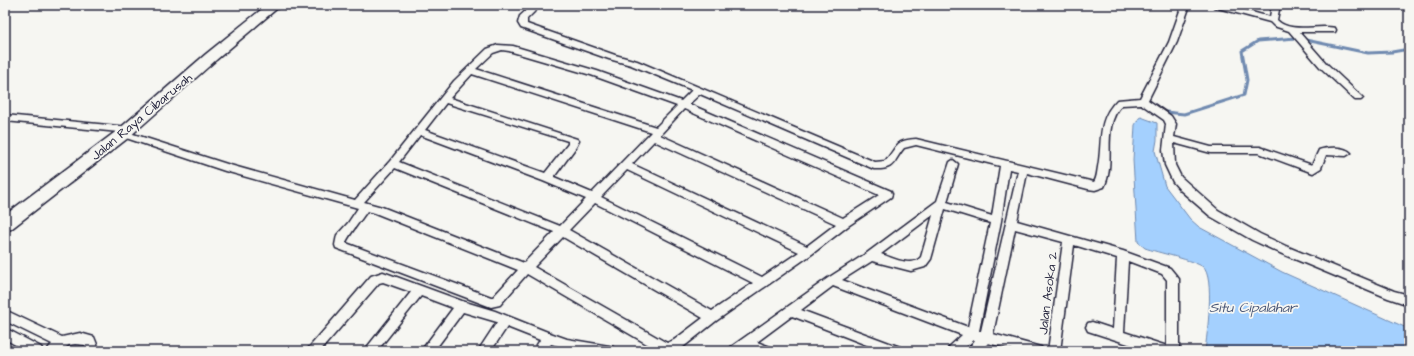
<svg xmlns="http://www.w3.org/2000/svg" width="1414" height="356" font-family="'Architects Daughter',sans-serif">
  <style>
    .water { fill: #a4d0fe; stroke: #708ab0 }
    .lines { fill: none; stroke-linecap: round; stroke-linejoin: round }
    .stream { stroke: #708ab0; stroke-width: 3 }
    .minor-casing { stroke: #22223b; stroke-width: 3 }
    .primary-casing { stroke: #22223b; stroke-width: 3 }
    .minor { fill: #f6f6f2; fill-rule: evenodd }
    .primary { fill: #f6f6f2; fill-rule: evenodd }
    .labels { text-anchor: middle; stroke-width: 3.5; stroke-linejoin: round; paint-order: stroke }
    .street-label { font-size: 13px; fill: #22223b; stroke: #f6f6f2 }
    .water-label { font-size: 14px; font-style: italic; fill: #495676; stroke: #f6f6f2 }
  </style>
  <rect width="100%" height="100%" fill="#f6f6f2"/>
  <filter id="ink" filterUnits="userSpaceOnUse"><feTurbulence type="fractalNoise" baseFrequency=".025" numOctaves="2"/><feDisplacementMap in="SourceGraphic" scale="8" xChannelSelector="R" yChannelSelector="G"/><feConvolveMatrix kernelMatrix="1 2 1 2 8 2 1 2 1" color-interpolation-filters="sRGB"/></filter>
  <g filter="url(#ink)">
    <path class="water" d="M 1141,117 L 1157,123 L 1157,140 L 1155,151 L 1165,186 L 1190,219 L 1199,227 L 1282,272 L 1409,329 L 1409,351 L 1205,351 C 1207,335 1215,277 1203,267 C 1196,261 1156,252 1145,248 L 1138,242 L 1133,160 L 1135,125 L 1139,118 Z"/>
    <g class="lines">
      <path class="stream" d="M 1166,112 L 1184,114 L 1244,95 L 1247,80 L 1242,51 L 1258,41 L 1296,38 L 1368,53 L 1392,52 L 1409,49"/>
      <g class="minor-casing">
        <path id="minor" d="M 532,5 L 541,5 L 527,19 L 527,24 L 615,55 L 637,61 L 875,162 L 885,161 C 898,147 894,140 916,139 L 1094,182 C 1097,178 1097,172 1098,167 C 1103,142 1096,121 1117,100 L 1140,98 L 1169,42 L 1182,5 L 1190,5 L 1177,42 L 1148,100 L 1171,116 L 1176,124 L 1174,137 L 1211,147 L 1260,147 L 1312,165 L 1319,150 C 1327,147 1345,146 1351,153 L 1346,156 L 1326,155 L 1321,168 L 1313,173 L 1259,153 L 1211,153 L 1174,143 L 1175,165 L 1181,177 L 1218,210 L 1260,234 L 1288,247 L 1394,291 L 1409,295 L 1409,305 L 1388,298 L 1280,253 L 1252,240 L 1210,216 L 1180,190 L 1173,182 L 1165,165 L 1163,150 L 1166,124 L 1164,120 L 1141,104 L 1122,105 C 1100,128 1117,162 1104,187 L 1095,190 L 1088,189 L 1027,173 L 1017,221 L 1123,251 L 1170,268 L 1179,279 L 1179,351 L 1150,351 L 1088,331 L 1086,327 L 1088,323 L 1092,322 L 1113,329 L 1117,258 L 1074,245 L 1060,351 L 1048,351 L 1063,242 L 1015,229 L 993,334 L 1037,346 L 1041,347 L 1043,351 L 1017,351 L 988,343 L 981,351 L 967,351 L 975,340 L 974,340 L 961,351 L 947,351 L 949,347 L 962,335 L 833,286 L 801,310 L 900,347 L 902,351 L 882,351 L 792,316 L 757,342 L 770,347 L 772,351 L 752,351 L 747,349 L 744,351 L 729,351 L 731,347 L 828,278 L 867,253 L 937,201 L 950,162 L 953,160 L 958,164 L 947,202 L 992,216 L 1000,166 L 916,145 L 904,148 C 893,161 896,170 874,169 L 700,94 L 689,104 L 891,191 L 892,194 L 891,197 L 848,226 L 812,254 L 716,321 L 682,348 L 674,351 L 659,351 L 527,274 L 500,305 L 491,307 L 336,248 L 335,245 L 337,235 L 348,223 L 358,208 L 225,171 L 120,136 L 119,132 L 5,121 L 5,115 L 129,127 L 134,130 L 130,133 L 230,165 L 355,200 L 390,161 L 454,81 L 487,49 L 498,45 L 513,46 L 597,71 L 681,101 L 692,90 L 631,65 L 609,59 L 521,28 L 518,23 L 520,16 ZM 502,50 L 509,51 L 591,75 L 677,106 L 656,127 L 476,69 L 493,53 ZM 472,74 L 651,132 L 592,193 L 554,177 L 576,147 L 579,141 L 577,139 L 450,98 ZM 446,103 L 568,141 L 568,144 L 545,173 L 425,130 ZM 684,109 L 879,195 L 843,218 L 660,135 ZM 420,135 L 543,181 L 586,199 L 560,226 L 399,162 ZM 654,141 L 836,224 L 807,246 L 632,164 ZM 395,168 L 554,232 L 524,263 L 382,207 L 364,202 ZM 1009,169 L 1018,171 L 981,331 L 979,331 L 1001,221 ZM 627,170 L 799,252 L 762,277 L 601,197 ZM 595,203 L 753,283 L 712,311 L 569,230 ZM 945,209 L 990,223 L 968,327 L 842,280 L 872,261 L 911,271 L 925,267 L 931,259 ZM 367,211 L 375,213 L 518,270 L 493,297 L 491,297 L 346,243 C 346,239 363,217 367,211 ZM 933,215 L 921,257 C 912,268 893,258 881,254 ZM 563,237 L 703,318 L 674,340 L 667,343 L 534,267 ZM 1128,261 L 1162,274 L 1167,280 L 1167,346 L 1124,332 Z
          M 1213,5 L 1226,5 L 1270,17 L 1272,5 L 1280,5 L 1277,20 C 1291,34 1317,24 1335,28 L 1336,30 L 1335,32 L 1299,32 L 1326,63 L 1361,96 L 1363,98 L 1361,100 L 1355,100 L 1320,67 L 1289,31 L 1274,26 L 1270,22 L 1214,7 Z
          M 383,272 L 462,301 L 495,311 L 550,333 L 567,339 L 609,346 L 613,347 L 615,351 L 577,351 L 551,344 L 546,351 L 533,351 L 540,340 L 507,327 L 491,351 L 478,351 L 497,322 L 463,312 L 434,351 L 421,351 L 453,308 L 421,296 L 377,351 L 364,351 L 411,292 L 383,282 L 379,283 L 320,351 L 306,351 L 371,276 Z
          M 5,310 L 62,337 L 80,333 L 94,337 L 98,347 L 97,351 L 85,351 L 85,345 L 75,344 L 69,345 L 60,351 L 46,351 L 52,344 L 5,321 Z
          M 5,328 L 41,347 L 43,351 L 26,351 L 5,339 Z"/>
      </g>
      <g class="primary-casing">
        <path id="primary" d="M 267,5 L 281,5 L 216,60 L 128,138 L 11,229 L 5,231 L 5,215 L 118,130 L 206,54 Z"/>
      </g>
      <use href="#minor" class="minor"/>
      <use href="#primary" class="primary"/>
    </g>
  </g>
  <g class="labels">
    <g class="street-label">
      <text transform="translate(141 116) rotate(-40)" y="5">Jalan Raya Cibarusah</text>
      <text transform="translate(1047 293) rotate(-83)" y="5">Jalan Asoka 2</text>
    </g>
    <g class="water-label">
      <text x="1253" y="312">Situ Cipalahar</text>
    </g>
  </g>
  <rect width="1414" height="356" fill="none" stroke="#f6f6f2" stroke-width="20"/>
  <rect x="10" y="10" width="1394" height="336" fill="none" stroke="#22223b" stroke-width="1.5" filter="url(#ink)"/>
</svg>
